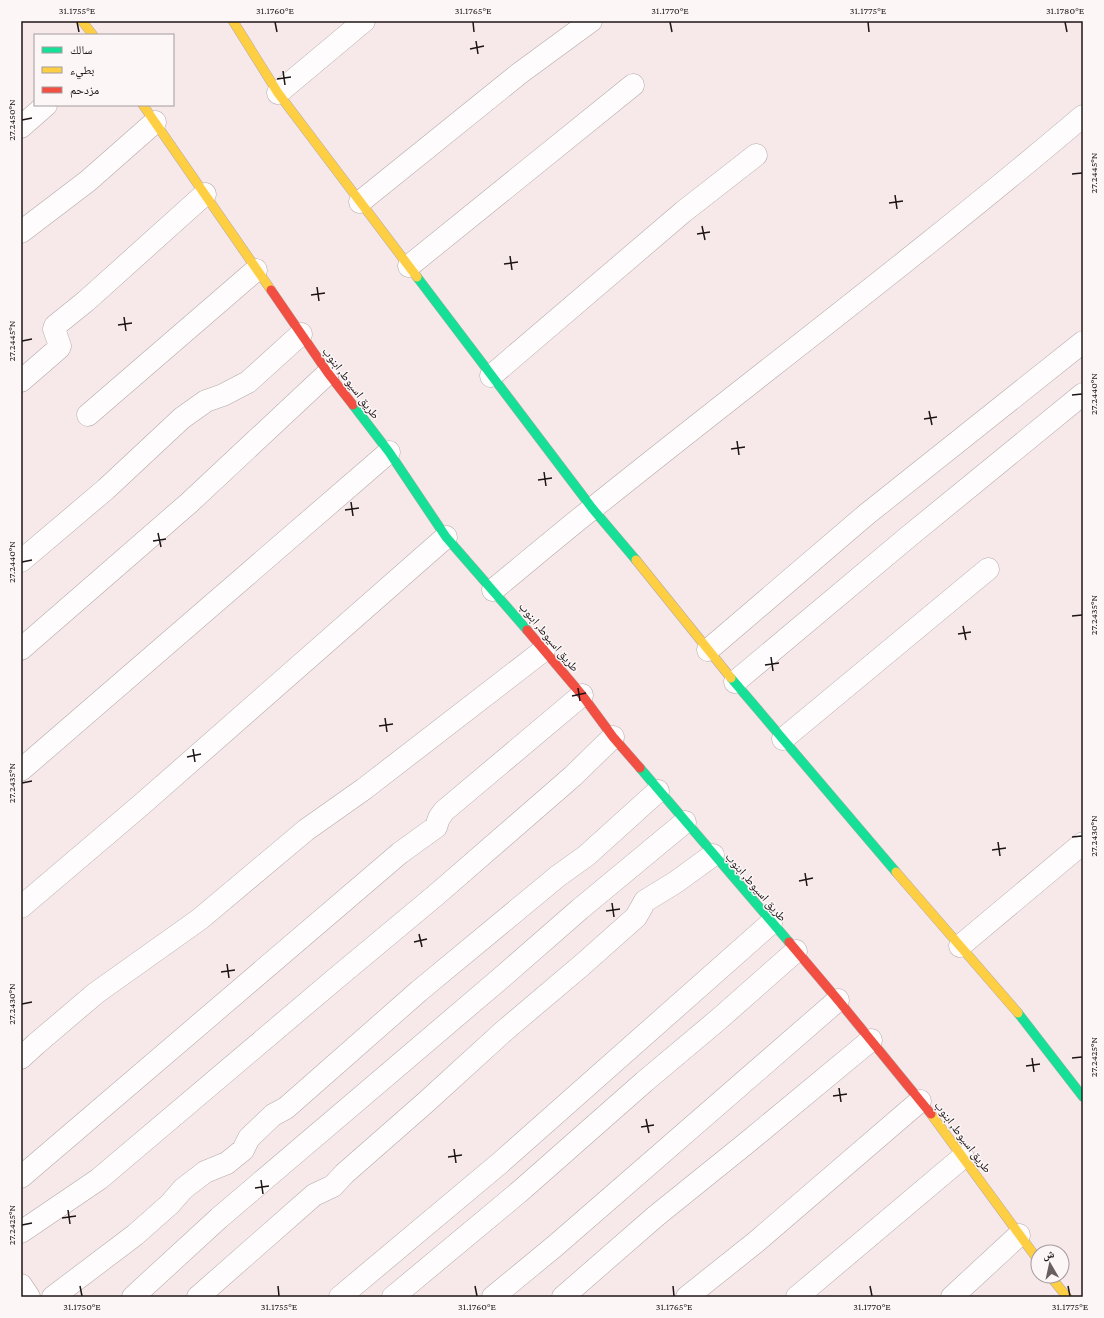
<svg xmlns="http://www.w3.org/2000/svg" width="1104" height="1318" font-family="'Crimson Pro','Noto Naskh Arabic',serif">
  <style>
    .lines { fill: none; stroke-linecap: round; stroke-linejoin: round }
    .street-casing { stroke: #b3a9aa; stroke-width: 23 }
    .fast-casing { stroke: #b3a9aa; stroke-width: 10 }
    .slow-casing { stroke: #b3a9aa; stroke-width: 10 }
    .jam-casing { stroke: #b3a9aa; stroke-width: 10 }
    .street { stroke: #fefcfc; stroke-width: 22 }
    .fast { stroke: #16e098; stroke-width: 9 }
    .slow { stroke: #ffcf43; stroke-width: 9 }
    .jam { stroke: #f24e42; stroke-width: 9 }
    .ticks { fill: none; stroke: #1e1516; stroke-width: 1.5 }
    .labels { text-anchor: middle; stroke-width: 3; stroke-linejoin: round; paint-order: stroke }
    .street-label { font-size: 12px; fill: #1e1516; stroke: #fcf6f7 }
    .neatline { fill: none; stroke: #1e1516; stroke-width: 1.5 }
    .ticks-label { font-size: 10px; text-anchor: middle; fill: #1e1516 }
  </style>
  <rect width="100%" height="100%" fill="#f7e9ea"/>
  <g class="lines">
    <g class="street-casing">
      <path id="street" d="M 278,93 L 364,21
        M 21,127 L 46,105
        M 360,202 L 520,73 L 591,21
        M 21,232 L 88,181 L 155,122
        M 409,266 L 633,85
        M 491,376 L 683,212 L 756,155
        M 21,381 L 59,348 L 60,346 L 54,329 L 55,326 L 86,301 L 205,194
        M 88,415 L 256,270
        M 21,561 L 106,489 L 182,418 L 206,401 L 223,395 L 248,382 L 301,334
        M 493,590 C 526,563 559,535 593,508 C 756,377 924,251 1083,116
        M 21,649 L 189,503 L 328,373
        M 708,650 L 867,514 L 1083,342
        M 735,682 L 908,537 L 1083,394
        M 783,739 L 988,569
        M 21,770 L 389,452
        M 21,907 L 141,805 L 446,537
        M 960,946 L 1083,843
        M 21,1058 L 36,1044 L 96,993 L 200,919 L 306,830 L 364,789 L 544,650
        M 21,1177 L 400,853 L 436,827 L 439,818 L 444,811 L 582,695
        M 21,1232 L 99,1179 L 334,980 L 436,895 L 573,776 L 613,737
        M 21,1285 L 29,1297
        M 53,1297 L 135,1235 L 170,1204 L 183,1189 L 205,1172 L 227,1163 L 243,1150 L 249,1138 L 273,1115 L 286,1108 L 419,991 L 558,876 L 586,856 L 658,791
        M 133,1297 L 219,1218 L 501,978 L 580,909 L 685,822
        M 198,1297 L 314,1195 L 333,1186 L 344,1174 L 425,1103 L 504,1031 L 582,965 L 636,917 L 645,901 L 676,882 L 713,855
        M 340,1297 L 500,1163 L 771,923
        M 393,1297 L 518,1193 L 644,1082 L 719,1019 L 796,951
        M 493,1297 L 555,1246 L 838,1000
        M 563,1297 L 656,1216 L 749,1141 L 871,1040
        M 687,1297 L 756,1242 L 920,1101
        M 797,1297 L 963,1157
        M 952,1297 L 1019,1235"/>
    </g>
    <g class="fast-casing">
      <path id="fast" d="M 417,277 L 592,508 L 636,560
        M 353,405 L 389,452 L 446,537 L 527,630
        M 731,678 L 896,872
        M 640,768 L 789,942
        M 1018,1013 L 1083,1097"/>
    </g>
    <g class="slow-casing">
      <path id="slow" d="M 82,21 L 93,35
        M 233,21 L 278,93 L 417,277
        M 143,105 L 271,290
        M 636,560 L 731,678
        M 896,872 L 1018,1013
        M 931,1114 L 1038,1260
        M 1050,1276 L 1067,1297"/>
    </g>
    <g class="jam-casing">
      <path id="jam" d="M 271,290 L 328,373 L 353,405
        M 527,630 L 582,695 L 613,737 L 640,768
        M 789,942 L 838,1000 L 931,1114"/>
    </g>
    <use href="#street" class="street"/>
    <use href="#fast" class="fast"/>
    <use href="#slow" class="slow"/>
    <use href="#jam" class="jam"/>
  </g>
  <path class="ticks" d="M 77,22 L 79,32M 275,22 L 277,32M 473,22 L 474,32M 670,22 L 672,32M 868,22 L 869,32M 1065,22 L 1067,32M 476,41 L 478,54M 470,49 L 484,46M 283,71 L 285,85M 277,79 L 291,77M 22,120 L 32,118M 1072,174 L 1082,173M 895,195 L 897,209M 889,203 L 903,201M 702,226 L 705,240M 697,234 L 710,232M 510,256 L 512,270M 504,264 L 518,262M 317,287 L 319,301M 311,295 L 325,293M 124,317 L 126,331M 118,325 L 132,323M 22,341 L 32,339M 1072,395 L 1082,394M 929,411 L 932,425M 924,419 L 937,417M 737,441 L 739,455M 731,449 L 745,447M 544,472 L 546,486M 538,480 L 552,478M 351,502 L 353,516M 345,510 L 359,508M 158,533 L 161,547M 153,541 L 166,539M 22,562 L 32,560M 1072,616 L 1082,615M 963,626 L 966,640M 958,634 L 971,632M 771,657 L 773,671M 765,665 L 779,663M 578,688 L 580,701M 572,696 L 586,693M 385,718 L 387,732M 379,726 L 393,724M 193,749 L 195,762M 187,757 L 201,754M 22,783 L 32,781M 1072,837 L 1082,836M 998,842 L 1000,856M 992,850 L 1006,848M 805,873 L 807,886M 799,881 L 813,878M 612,903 L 614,917M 606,911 L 620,909M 419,934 L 422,947M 414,942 L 427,939M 227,964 L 229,978M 221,972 L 235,970M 22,1004 L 32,1002M 1032,1058 L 1034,1072M 1072,1058 L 1082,1057M 1026,1066 L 1040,1064M 839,1088 L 841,1102M 833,1096 L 847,1094M 646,1119 L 649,1133M 641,1127 L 654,1125M 454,1149 L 456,1163M 448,1157 L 462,1155M 261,1180 L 263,1194M 255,1188 L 269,1186M 68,1210 L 70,1224M 62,1218 L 76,1216M 22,1225 L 32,1223M 80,1286 L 82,1296M 278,1286 L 279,1296M 475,1286 L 477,1296M 673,1286 L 674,1296M 870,1286 L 872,1296M 1068,1286 L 1070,1296"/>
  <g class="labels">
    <g class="street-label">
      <text transform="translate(351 383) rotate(53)" y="4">طريق اسيوط, ابنوب</text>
      <text transform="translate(549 637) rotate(50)" y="4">طريق اسيوط, ابنوب</text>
      <text transform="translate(756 887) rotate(49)" y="4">طريق اسيوط, ابنوب</text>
      <text transform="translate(963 1137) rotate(53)" y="4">طريق اسيوط, ابنوب</text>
    </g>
  </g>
  <rect width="1104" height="1318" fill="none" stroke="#fcf6f7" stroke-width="44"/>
  <rect x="34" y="34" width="140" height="72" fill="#fcf6f7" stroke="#a39c9d"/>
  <rect x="42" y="47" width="20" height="6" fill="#16e098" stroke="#a39c9d"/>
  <text x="70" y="54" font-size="12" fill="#1e1516">سالك</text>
  <rect x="42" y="67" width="20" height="6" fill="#ffcf43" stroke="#a39c9d"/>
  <text x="70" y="74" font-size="12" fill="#1e1516">بطيء</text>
  <rect x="42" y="87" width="20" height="6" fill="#f24e42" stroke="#a39c9d"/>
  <text x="70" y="94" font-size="12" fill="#1e1516">مزدحم</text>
  <g transform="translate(1050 1264) rotate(351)"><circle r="19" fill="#fcf6f7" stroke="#a39c9d"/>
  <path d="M0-3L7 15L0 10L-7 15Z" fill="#6a5f60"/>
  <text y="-6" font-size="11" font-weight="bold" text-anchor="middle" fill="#1e1516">ش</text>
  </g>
  <rect x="22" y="22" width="1060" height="1274" class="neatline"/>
  <g class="ticks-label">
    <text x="77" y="14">31.1755°E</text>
    <text x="275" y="14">31.1760°E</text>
    <text x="473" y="14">31.1765°E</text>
    <text x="670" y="14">31.1770°E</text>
    <text x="868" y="14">31.1775°E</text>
    <text x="1065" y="14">31.1780°E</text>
    <text transform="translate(11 120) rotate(-90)" y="4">27.2450°N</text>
    <text transform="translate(1093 173) rotate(-90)" y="4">27.2445°N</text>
    <text transform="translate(11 341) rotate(-90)" y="4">27.2445°N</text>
    <text transform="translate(1093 394) rotate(-90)" y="4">27.2440°N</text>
    <text transform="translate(11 562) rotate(-90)" y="4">27.2440°N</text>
    <text transform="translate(1093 615) rotate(-90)" y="4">27.2435°N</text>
    <text transform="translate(11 783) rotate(-90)" y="4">27.2435°N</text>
    <text transform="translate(1093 836) rotate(-90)" y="4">27.2430°N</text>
    <text transform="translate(11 1004) rotate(-90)" y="4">27.2430°N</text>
    <text transform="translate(1093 1057) rotate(-90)" y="4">27.2425°N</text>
    <text transform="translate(11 1225) rotate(-90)" y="4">27.2425°N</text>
    <text x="82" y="1310">31.1750°E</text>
    <text x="279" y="1310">31.1755°E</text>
    <text x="477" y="1310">31.1760°E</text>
    <text x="674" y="1310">31.1765°E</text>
    <text x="872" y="1310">31.1770°E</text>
    <text x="1070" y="1310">31.1775°E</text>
  </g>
</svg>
